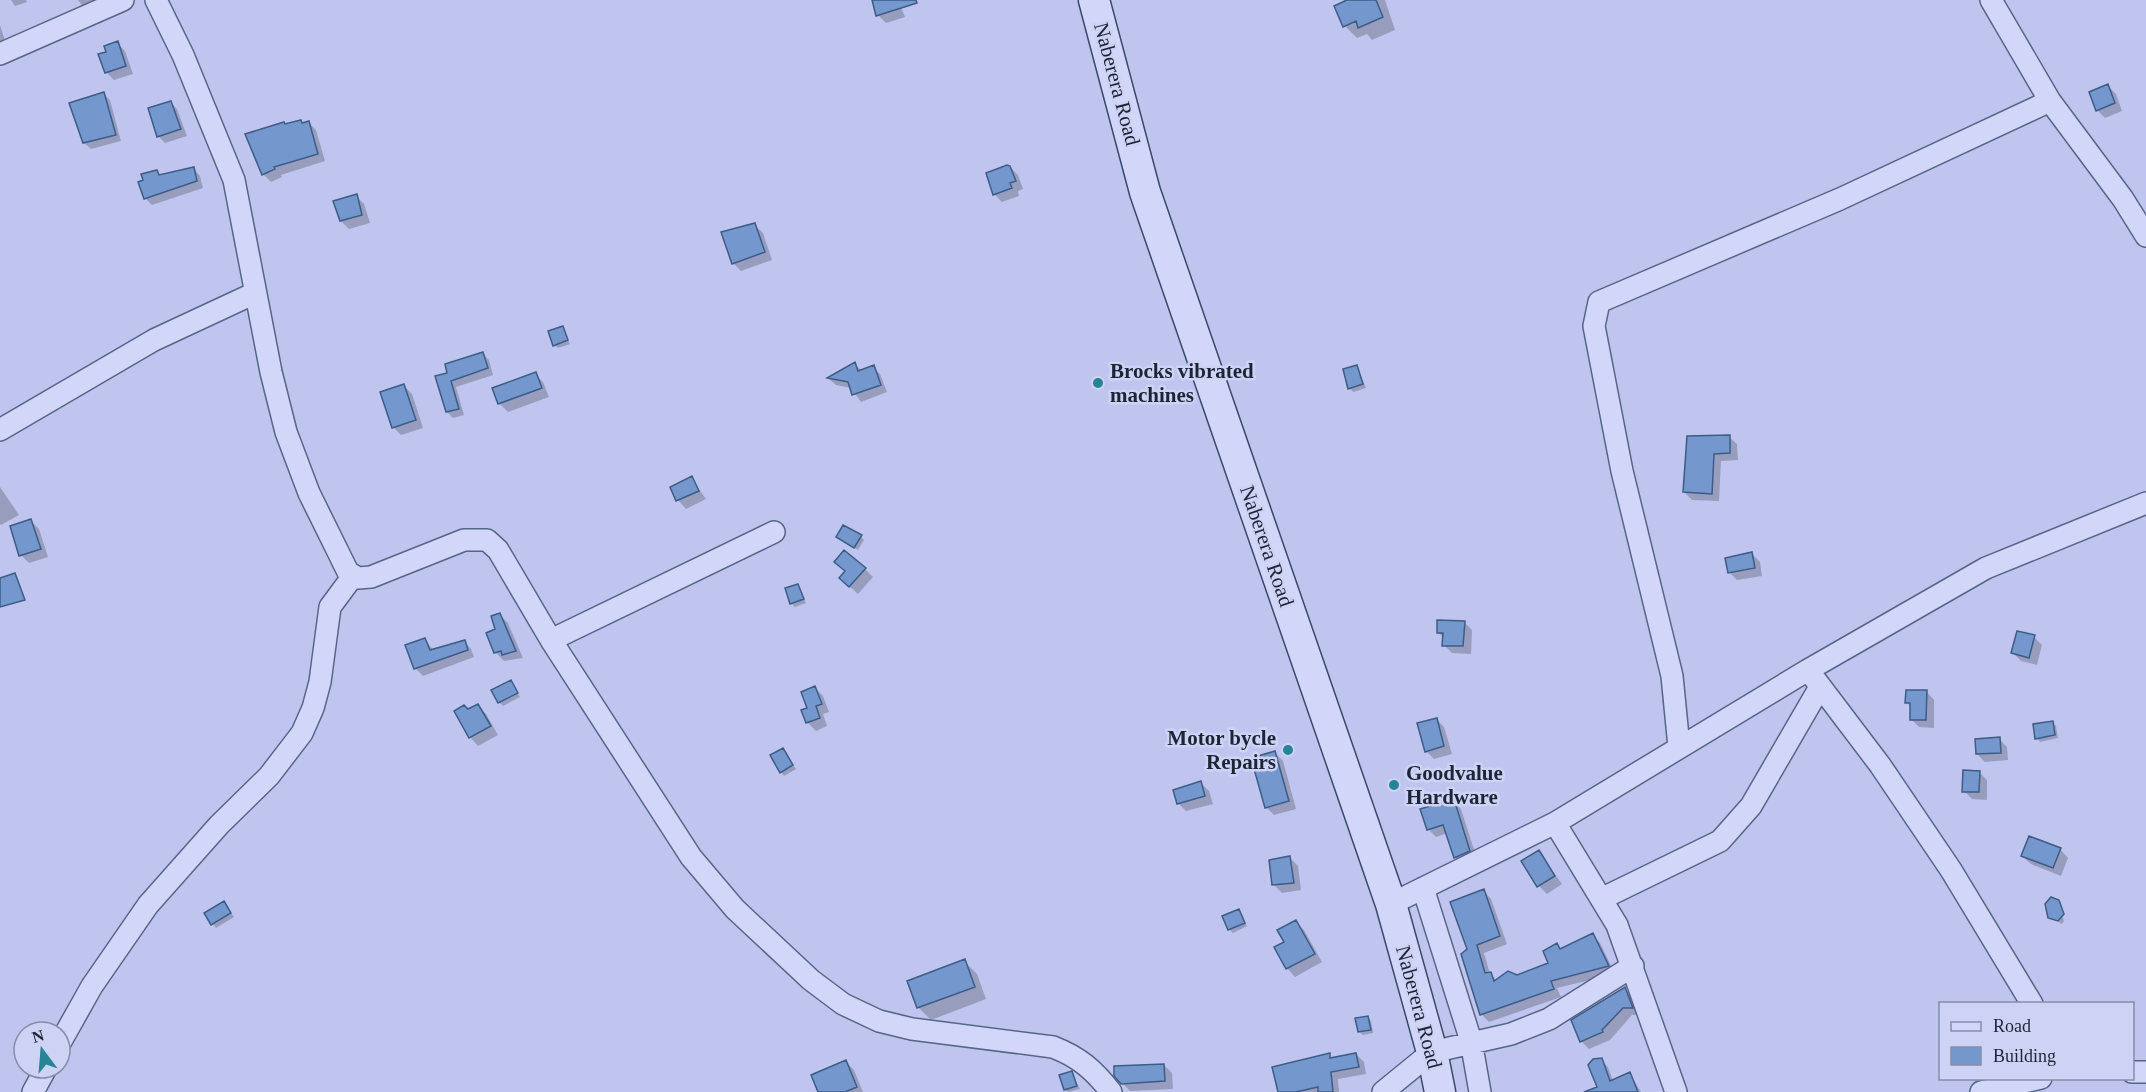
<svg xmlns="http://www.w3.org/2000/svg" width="2146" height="1092" font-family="Georgia,serif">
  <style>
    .shadow { fill: #0003 }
    .building { fill: #7498cd; stroke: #3d5c86; stroke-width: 1.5 }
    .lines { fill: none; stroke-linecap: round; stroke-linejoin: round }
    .street-casing { stroke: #576587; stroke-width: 24 }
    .secondary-casing { stroke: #3a4968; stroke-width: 33 }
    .street { stroke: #d2d7f9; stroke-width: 21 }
    .secondary { stroke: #d2d7f9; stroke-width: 30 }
    .poi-dot { fill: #268496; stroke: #ced3f5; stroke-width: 2 }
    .labels { text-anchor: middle; stroke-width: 5; stroke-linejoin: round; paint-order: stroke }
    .street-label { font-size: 21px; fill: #1c2536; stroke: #ced3f5 }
    .poi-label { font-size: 21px; font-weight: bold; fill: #1c2536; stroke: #ced3f5; text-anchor: start }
  </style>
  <rect width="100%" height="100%" fill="#bfc5ee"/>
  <path class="shadow" d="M 11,0 L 26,0 L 27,2 L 15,6 Z
    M 78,0 L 107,0 L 87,12 Z
    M 873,0 L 898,0 L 905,17 L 886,23 L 878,15 Z
    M 1344,0 L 1385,0 L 1395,30 L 1372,40 L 1367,34 L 1357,38 L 1345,26 Z
    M 0,25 L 6,44 L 0,46 Z
    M 117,43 L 125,51 L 133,74 L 114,80 L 106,72 Z
    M 2108,86 L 2116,94 L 2122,111 L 2105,118 L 2097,110 Z
    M 103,93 L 110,100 L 121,141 L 91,149 L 84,143 Z
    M 170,102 L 177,109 L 187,136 L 165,143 L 158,136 Z
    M 308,122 L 316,130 L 325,161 L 281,175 L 282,177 L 271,182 L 263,174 L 286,126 Z
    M 1010,167 L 1018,175 L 1023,189 L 1018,191 L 1019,196 L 1002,202 L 994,194 Z
    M 194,169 L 200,176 L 203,188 L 152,205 L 145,198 L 157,171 L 162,176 Z
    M 356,196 L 364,204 L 370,223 L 349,229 L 341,221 Z
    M 754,225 L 763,233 L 772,260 L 741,271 L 733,263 Z
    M 562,328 L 570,344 L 558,348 L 554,345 Z
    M 483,354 L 489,360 L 493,375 L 456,387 L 464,415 L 453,418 L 447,412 L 449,374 Z
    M 855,364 L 862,371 L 873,367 L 880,374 L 887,392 L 861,402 L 851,388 L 836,385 L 829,379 Z
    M 1357,367 L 1366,388 L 1353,392 L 1350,388 Z
    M 535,374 L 543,382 L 549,397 L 508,412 L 500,404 L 494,389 Z
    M 404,386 L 412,394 L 423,428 L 401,435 L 393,427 Z
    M 1729,437 L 1737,444 L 1738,460 L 1721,461 L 1719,501 L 1692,500 L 1684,492 L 1688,438 Z
    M 691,478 L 706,499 L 686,509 L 678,500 L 672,488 Z
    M 0,487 L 19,515 L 1,525 L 0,524 Z
    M 31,521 L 39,529 L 48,557 L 29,563 L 21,555 Z
    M 861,537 L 864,540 L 858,550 L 841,540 Z
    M 1752,554 L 1760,562 L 1762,576 L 1737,580 L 1729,572 Z
    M 865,569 L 873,577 L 858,594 L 849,586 L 846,572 Z
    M 798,585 L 806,603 L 795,607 L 791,603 Z
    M 499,614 L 508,623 L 523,658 L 504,661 L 496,653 L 488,634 L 497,630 Z
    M 1464,622 L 1472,630 L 1471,654 L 1452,653 L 1444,645 L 1444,638 L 1438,633 Z
    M 2034,637 L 2042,645 L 2037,665 L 2021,661 L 2013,653 Z
    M 425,639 L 433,650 L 464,641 L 471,649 L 474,657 L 423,676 L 416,669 L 407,646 Z
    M 510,681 L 520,697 L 503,706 L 499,702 Z
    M 815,688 L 823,696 L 829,712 L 823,714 L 827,726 L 816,731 L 808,723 L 803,711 L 809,708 Z
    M 1926,691 L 1934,700 L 1934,728 L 1919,727 L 1911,719 L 1912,707 L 1907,703 Z
    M 478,706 L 486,714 L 498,735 L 478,746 L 470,737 L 456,712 L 468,711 Z
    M 1436,719 L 1444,727 L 1452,754 L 1434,759 L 1426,751 Z
    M 2052,722 L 2056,726 L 2058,738 L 2040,742 L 2037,738 Z
    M 1999,739 L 2007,747 L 2008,760 L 1985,762 L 1977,754 Z
    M 783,749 L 796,769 L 784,776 L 781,772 Z
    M 1275,753 L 1283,761 L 1296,809 L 1274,815 L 1266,807 Z
    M 1979,772 L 1987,780 L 1987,800 L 1972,799 L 1964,791 Z
    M 1201,783 L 1209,791 L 1213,804 L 1186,811 L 1178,803 Z
    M 1453,800 L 1461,809 L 1477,859 L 1463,865 L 1455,857 L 1448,833 L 1436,837 L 1428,829 Z
    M 2060,849 L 2068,858 L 2061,876 L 2031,864 L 2022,856 Z
    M 1539,852 L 1562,884 L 1547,894 L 1539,886 Z
    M 1290,858 L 1298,866 L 1301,890 L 1282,893 L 1274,885 Z
    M 1484,891 L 1491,899 L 1507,944 L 1484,953 L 1490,974 L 1497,981 L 1551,964 L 1557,945 L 1562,950 L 1592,935 L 1600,943 L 1615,974 L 1557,988 L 1561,997 L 1489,1022 L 1481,1014 L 1469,950 Z
    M 2058,902 L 2064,921 L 2062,924 L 2050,917 Z
    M 224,903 L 234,917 L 216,928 L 213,924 Z
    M 1239,911 L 1247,926 L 1233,933 L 1229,929 Z
    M 1296,922 L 1304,930 L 1322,962 L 1295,977 L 1287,968 L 1276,948 L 1286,943 Z
    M 964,961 L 977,974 L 986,999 L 931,1020 L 918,1007 Z
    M 1625,989 L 1633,997 L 1640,1015 L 1632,1015 L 1610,1040 L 1589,1049 L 1581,1041 Z
    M 1368,1017 L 1371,1021 L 1373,1033 L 1363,1035 L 1359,1032 Z
    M 1356,1054 L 1364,1062 L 1366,1074 L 1338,1079 L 1339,1092 L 1279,1092 L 1329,1055 L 1333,1059 Z
    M 1601,1060 L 1608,1067 L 1613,1081 L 1630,1074 L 1641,1092 L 1600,1092 Z
    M 846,1062 L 854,1070 L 863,1092 L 820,1092 Z
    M 1164,1065 L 1172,1073 L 1173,1089 L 1130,1091 L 1122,1083 Z
    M 1071,1072 L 1080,1089 L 1068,1092 L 1065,1090 Z"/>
  <path class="building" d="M 872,0 L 916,0 L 917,3 L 876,16 Z
    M 1347,0 L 1376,0 L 1383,17 L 1358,28 L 1356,21 L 1343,27 L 1334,6 Z
    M 118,41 L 126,66 L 105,73 L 98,54 L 106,52 L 104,46 Z
    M 2108,84 L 2115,103 L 2096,111 L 2089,92 Z
    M 104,92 L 116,135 L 83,143 L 69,103 Z
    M 171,101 L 181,129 L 157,137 L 148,108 Z
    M 301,120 L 302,123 L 309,121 L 318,154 L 274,167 L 275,169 L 262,175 L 245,134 L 284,122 L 285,124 Z
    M 1007,165 L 1010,166 L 1016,181 L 1010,183 L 1012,188 L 993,195 L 986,173 Z
    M 194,167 L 197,181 L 144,199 L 138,182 L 143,180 L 141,174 L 157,170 L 159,175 Z
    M 357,194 L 362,215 L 340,221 L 333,201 Z
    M 755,223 L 765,252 L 732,264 L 721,232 Z
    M 563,326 L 568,340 L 553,346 L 548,331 Z
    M 483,352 L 488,368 L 451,381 L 459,409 L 446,412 L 435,376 L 447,373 L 445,364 Z
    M 855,362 L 858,371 L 874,365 L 881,385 L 852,395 L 848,382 L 827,378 Z
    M 1357,365 L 1363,384 L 1348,389 L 1343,369 Z
    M 536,372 L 542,388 L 498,404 L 492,388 Z
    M 404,384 L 416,420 L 392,428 L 380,392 Z
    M 1730,435 L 1730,453 L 1714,454 L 1712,494 L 1683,492 L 1687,436 Z
    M 692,476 L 699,491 L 676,501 L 670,487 Z
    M 31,519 L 41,549 L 19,556 L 10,526 Z
    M 843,525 L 862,535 L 854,548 L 836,537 Z
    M 844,550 L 866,568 L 849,587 L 839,578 L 845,571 L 834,562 Z
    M 1752,552 L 1755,568 L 1728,573 L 1725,558 Z
    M 15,573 L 25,600 L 0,607 L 0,578 Z
    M 798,584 L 804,599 L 790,604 L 785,588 Z
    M 500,613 L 516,651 L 502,655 L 501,651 L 494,653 L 486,633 L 495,629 L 491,616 Z
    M 1437,620 L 1465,621 L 1463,646 L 1442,646 L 1443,633 L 1437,633 Z
    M 2017,631 L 2035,635 L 2029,658 L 2011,653 Z
    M 425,638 L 430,650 L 465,640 L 468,650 L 414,669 L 405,645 Z
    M 511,680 L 518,693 L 498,703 L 491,690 Z
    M 815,686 L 822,704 L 816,706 L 820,718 L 806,723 L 801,710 L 807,708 L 801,692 Z
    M 1906,690 L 1927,690 L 1926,720 L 1910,720 L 1910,703 L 1905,703 Z
    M 478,704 L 491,726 L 469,738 L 454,711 L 464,705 L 468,709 Z
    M 1437,718 L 1444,746 L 1425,752 L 1417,723 Z
    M 2053,721 L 2055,735 L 2035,739 L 2033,724 Z
    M 2000,737 L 2001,753 L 1976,754 L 1975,739 Z
    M 783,748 L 793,765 L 780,773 L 770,755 Z
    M 1275,751 L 1289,801 L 1265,808 L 1251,758 Z
    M 1963,770 L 1980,771 L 1979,792 L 1962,792 Z
    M 1201,781 L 1205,796 L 1177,804 L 1173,790 Z
    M 1454,799 L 1470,851 L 1454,858 L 1443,825 L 1427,830 L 1420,809 Z
    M 2029,836 L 2061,848 L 2053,868 L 2021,856 Z
    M 1539,850 L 1555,876 L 1537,887 L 1521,861 Z
    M 1290,856 L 1294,883 L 1272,885 L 1269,860 Z
    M 1484,889 L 1500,936 L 1477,945 L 1485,973 L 1491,972 L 1494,981 L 1508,971 L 1517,975 L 1548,963 L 1543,951 L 1557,943 L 1560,949 L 1593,933 L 1609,966 L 1551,981 L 1554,989 L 1480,1015 L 1461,954 L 1467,949 L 1450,902 Z
    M 2051,897 L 2059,900 L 2064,914 L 2058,921 L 2048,918 L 2045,904 Z
    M 224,901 L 231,913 L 211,925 L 204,913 Z
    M 1239,909 L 1245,923 L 1228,930 L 1222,916 Z
    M 1296,920 L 1315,954 L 1286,969 L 1274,947 L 1284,942 L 1277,930 Z
    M 965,959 L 975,987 L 917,1008 L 907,981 Z
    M 1625,987 L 1633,1008 L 1623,1008 L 1602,1030 L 1603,1032 L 1580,1042 L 1571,1020 Z
    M 1368,1016 L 1371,1030 L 1358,1032 L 1355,1018 Z
    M 1330,1053 L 1330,1058 L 1356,1053 L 1359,1067 L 1331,1072 L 1333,1092 L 1318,1092 L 1318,1087 L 1296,1092 L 1278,1092 L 1272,1067 Z
    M 1602,1058 L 1610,1081 L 1630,1072 L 1638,1092 L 1584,1092 L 1597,1087 L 1588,1065 L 1593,1059 Z
    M 846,1060 L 857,1087 L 845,1092 L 818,1092 L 811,1075 Z
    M 1164,1064 L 1165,1081 L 1121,1084 L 1114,1076 L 1114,1066 Z
    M 1072,1071 L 1077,1086 L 1064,1090 L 1059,1075 Z"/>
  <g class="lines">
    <g class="street-casing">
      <path id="street" d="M 156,0 L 183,55 L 234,180 L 271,372 L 286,432 L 309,493 L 348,572 L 358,578 L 371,577 L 464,540 L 487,540 L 498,550 L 551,640 L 691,857 L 735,909 L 811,980 L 843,1004 L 879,1021 L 912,1029 L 1053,1047 C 1079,1057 1094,1070 1111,1092
        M 1991,0 L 2050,101 L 2123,199 L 2146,236
        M 0,54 L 123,0
        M 0,430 L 154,340 L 255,293
        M 551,640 L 774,532
        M 1808,670 L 1880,765 L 1951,870 L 2032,1004
        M 1679,747 L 1672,676 L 1622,471 L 1594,326 L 1599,302 L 1840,199 L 2050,101
        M 1555,823 L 1617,925 L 1676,1092
        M 1423,888 L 1471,1041 L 1480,1092
        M 1601,899 L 1720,841 L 1751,806 L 1820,687
        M 1391,904 L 1555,823 L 1808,670 L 1986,568 L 2146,503
        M 60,1043 L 92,986 L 148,905 L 219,825 L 269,776 L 302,733 L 313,708 L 320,682 L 330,607 L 353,576
        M 2132,1072 L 2146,1072
        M 33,1092 L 46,1068
        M 1383,1092 L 1432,1052 L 1511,1034 L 1549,1019 L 1633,966
        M 1981,1092 L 2041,1078"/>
    </g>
    <g class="secondary-casing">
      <path id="secondary" d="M 1094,0 L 1145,192 L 1391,904 L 1432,1052 L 1440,1092"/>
    </g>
    <use href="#street" class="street"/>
    <use href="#secondary" class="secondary"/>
  </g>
  <g class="poi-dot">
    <circle cx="1098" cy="383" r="6"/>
    <circle cx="1288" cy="750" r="6"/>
    <circle cx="1394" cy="785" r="6"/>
  </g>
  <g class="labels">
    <g class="street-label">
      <text transform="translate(1117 84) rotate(75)" y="7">Naberera Road</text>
      <text transform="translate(1267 546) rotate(71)" y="7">Naberera Road</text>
      <text transform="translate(1419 1007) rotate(75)" y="7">Naberera Road</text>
    </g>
    <g class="poi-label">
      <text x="1110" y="378">Brocks vibrated<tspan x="1110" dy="24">machines</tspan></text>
      <text x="1276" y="745" text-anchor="end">Motor bycle<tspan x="1276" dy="24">Repairs</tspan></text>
      <text x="1406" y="780">Goodvalue<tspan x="1406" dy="24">Hardware</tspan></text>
    </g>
  </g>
  <rect x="1939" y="1002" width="195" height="78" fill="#ced3f5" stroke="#878da9" stroke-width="1.5"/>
  <rect x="1951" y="1022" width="30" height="9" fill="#d2d7f9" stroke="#878da9" stroke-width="1.5"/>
  <text x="1993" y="1032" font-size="18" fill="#1c2536">Road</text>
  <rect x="1951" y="1047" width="30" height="18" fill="#7498cd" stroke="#878da9" stroke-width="1.5"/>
  <text x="1993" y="1062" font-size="18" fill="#1c2536">Building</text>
  <g transform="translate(42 1050) rotate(344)"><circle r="28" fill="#ced3f5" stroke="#878da9" stroke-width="1.5"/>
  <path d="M0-4.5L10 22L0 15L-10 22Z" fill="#268496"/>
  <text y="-9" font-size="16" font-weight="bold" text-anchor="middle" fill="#1c2536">N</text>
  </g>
</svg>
